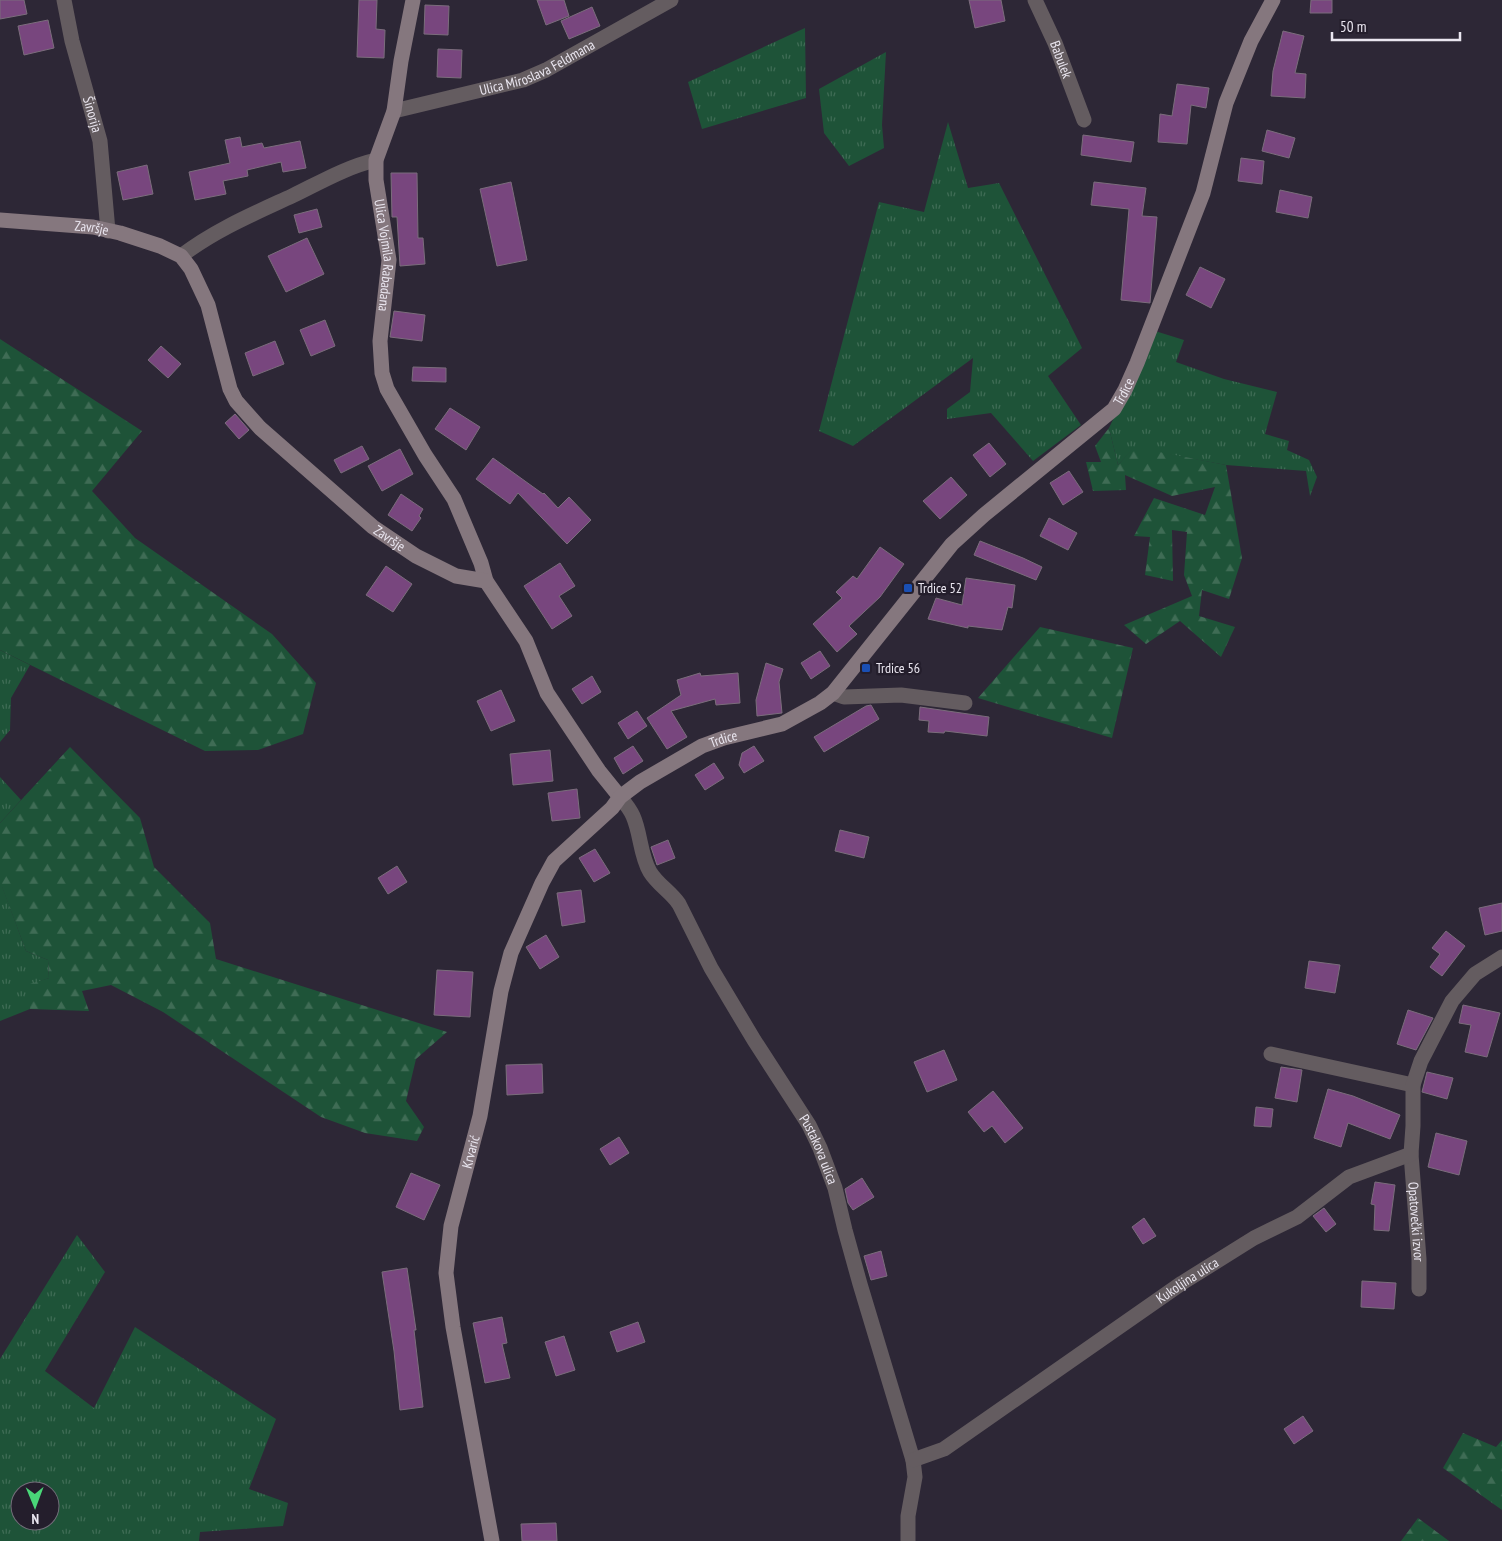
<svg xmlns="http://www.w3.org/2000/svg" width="1502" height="1541" font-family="'PT Sans Narrow',sans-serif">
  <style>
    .grass { fill: url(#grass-tufts); fill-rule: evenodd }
    .forest { fill: url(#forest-firs) }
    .building { fill: #78467e; stroke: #7b6d7c }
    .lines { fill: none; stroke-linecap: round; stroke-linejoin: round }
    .street { stroke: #645c60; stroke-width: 15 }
    .secondary { stroke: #85777e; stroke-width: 15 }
    .transit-dot { fill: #1a4fb4; stroke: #241e2c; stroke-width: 2 }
    .labels { text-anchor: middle; stroke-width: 5; stroke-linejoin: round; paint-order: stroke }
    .street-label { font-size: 14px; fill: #eae6f0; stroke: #241e2c }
    .poi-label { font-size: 14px; fill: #eae6f0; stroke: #241e2c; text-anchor: start }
  </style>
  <defs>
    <pattern id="grass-tufts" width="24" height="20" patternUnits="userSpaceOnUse" patternTransform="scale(1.25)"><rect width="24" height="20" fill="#1e5338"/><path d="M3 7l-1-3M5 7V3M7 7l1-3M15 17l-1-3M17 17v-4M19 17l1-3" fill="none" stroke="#3f6c55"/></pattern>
    <pattern id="forest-firs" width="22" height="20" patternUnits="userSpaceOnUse" patternTransform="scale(1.25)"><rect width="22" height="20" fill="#1e5338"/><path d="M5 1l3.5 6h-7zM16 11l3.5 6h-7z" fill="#3f6c55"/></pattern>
  </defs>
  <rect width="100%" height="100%" fill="#2d2736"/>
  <path class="grass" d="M 805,28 L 806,98 L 702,129 L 688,82 Z
    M 886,52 L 882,125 L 884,148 L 849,166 L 824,133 L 819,89 Z
    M 948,122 L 968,188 L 999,183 L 1082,348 L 1048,376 L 1081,425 L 1033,461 L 991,413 L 947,419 L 947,409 L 970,392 L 973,358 L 853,446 L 819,431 L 879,202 L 924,212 Z
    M 1155,331 L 1184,340 L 1176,362 L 1224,379 L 1277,392 L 1265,434 L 1289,441 L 1287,450 L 1309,460 L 1317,477 L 1310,496 L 1306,471 L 1226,465 L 1134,448 L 1118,465 L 1109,428 Z
    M 0,650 L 30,665 L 11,698 L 10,730 L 0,742 Z
    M 0,777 L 21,800 L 0,823 Z
    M 0,886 L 2,886 L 26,951 L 48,960 L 49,978 L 30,985 L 30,1009 L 0,1021 Z
    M 77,1235 L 105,1272 L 45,1371 L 94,1408 L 135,1327 L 276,1419 L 249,1489 L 288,1503 L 283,1526 L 200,1532 L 199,1541 L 0,1541 L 0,1359 ZM 20,1491 L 50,1491 L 50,1521 L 20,1521 Z"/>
  <path class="forest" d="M 0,339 L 142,431 L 92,491 L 135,538 L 272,634 L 316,683 L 303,734 L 258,750 L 205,751 L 0,650 Z
    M 1109,428 L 1118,465 L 1134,447 L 1226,465 L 1242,558 L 1229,599 L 1202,590 L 1199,616 L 1235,627 L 1221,657 L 1180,621 L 1146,644 L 1124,625 L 1192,596 L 1184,575 L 1187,532 L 1172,530 L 1173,581 L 1145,575 L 1150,537 L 1134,536 L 1154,498 L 1205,515 L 1215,487 L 1172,496 L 1125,475 L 1126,490 L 1093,491 L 1086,462 L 1101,462 L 1095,446 Z
    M 1040,627 L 1133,648 L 1112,738 L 978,698 Z
    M 70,747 L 140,818 L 154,867 L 210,923 L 216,959 L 447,1032 L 416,1059 L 406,1101 L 424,1127 L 417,1141 L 365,1133 L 321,1117 L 163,1012 L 111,985 L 82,991 L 89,1011 L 30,1009 L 30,984 L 49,978 L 48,960 L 26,951 L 2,887 L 0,886 L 0,823 Z
    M 1463,1433 L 1496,1447 L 1502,1440 L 1502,1510 L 1443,1468 Z
    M 1418,1518 L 1449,1541 L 1401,1541 Z"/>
  <path class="building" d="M 0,0 L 24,0 L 27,14 L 0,19 Z
    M 359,0 L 377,0 L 376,29 L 385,30 L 384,58 L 357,57 Z
    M 537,0 L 564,0 L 569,16 L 546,25 Z
    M 969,0 L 1001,0 L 1005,21 L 975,28 Z
    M 1311,0 L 1332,0 L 1332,13 L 1310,13 Z
    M 425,5 L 449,6 L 448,35 L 424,34 Z
    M 592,7 L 600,26 L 569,39 L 561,21 Z
    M 48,20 L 54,48 L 24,55 L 18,26 Z
    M 1283,31 L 1304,36 L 1295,73 L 1306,74 L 1305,98 L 1271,96 L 1273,71 Z
    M 438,49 L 462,50 L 461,78 L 437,77 Z
    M 1177,84 L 1209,88 L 1206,108 L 1191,105 L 1187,144 L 1158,142 L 1160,114 L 1172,116 Z
    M 1267,130 L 1295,138 L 1289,158 L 1262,151 Z
    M 1083,135 L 1134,142 L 1131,162 L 1081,155 Z
    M 240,137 L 242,147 L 262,143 L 264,148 L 300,141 L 306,168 L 283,172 L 281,162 L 247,170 L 248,176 L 223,181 L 226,194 L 195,200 L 189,172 L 230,163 L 225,140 Z
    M 1241,158 L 1264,161 L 1262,184 L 1238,181 Z
    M 147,165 L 153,194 L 123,200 L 117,172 Z
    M 391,173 L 417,173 L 418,238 L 423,238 L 425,264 L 400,266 L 397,217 L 392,217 Z
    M 511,182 L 527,260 L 497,266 L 480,189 Z
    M 1094,182 L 1146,188 L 1142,216 L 1157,217 L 1150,303 L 1121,300 L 1129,209 L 1091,205 Z
    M 1280,190 L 1312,197 L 1308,218 L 1276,212 Z
    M 317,209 L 322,227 L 299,233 L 294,215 Z
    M 307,238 L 324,274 L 286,292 L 268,256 Z
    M 1200,267 L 1225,279 L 1211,308 L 1186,295 Z
    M 394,311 L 425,315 L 422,341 L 390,337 Z
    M 325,320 L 335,346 L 311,356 L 300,330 Z
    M 275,341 L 284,364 L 253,376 L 245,353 Z
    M 161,346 L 181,364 L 168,378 L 148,360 Z
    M 413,367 L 446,368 L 446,382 L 412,381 Z
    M 450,408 L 480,427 L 466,450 L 435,429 Z
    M 235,414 L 249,430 L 239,439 L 225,423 Z
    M 989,443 L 1006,464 L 990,477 L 973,455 Z
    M 362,446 L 369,459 L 341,473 L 334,460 Z
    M 400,449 L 413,474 L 382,491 L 368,466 Z
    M 493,458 L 543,494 L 544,493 L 558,508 L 569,497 L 591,520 L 567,544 L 518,493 L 510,504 L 476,479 Z
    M 1069,471 L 1083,492 L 1063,505 L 1050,483 Z
    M 951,477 L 967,495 L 940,519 L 923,501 Z
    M 401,494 L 423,509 L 419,516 L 421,518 L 412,531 L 388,515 Z
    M 1049,518 L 1077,533 L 1068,550 L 1040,536 Z
    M 980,541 L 1023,558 L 1042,567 L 1036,580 L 974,555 Z
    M 880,547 L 904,564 L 880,597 L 849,626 L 857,634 L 837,652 L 813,624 L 842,598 L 836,592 L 853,576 L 857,579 Z
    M 560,563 L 575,586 L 559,596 L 572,616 L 552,629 L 524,586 Z
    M 386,566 L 412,584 L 393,612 L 366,595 Z
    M 966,578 L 1015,585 L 1012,608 L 1008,607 L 1002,630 L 968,626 L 968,628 L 928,619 L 936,598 L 962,605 Z
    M 820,651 L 830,666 L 811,679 L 801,663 Z
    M 766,663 L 783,669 L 779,682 L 782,713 L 757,716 L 756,700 Z
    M 700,673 L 701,676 L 738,673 L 740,703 L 716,705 L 715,699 L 671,711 L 687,737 L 667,749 L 647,718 L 681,695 L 677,680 Z
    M 592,676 L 601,692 L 582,704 L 572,689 Z
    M 501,690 L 515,721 L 491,731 L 477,701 Z
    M 871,705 L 879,719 L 824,752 L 814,737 L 866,706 Z
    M 920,707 L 989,717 L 987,736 L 945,731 L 944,733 L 928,732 L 929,721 L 919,720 Z
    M 637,711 L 647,726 L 628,739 L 618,723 Z
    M 633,746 L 643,761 L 623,774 L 614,758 Z
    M 754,746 L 764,761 L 744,773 L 739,765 L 742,753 Z
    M 550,750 L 553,781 L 513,785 L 510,754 Z
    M 714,763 L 724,778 L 705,790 L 695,775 Z
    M 577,789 L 580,818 L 552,821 L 548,793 Z
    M 840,830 L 869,837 L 864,858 L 835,851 Z
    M 668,840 L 675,858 L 657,865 L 651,847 Z
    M 595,849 L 610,873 L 594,882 L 579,858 Z
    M 397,866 L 407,882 L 388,894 L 378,878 Z
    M 581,890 L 585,922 L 562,926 L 557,893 Z
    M 1502,903 L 1502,931 L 1485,935 L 1479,908 Z
    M 1446,931 L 1465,946 L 1442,976 L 1430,967 L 1440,954 L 1432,948 Z
    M 546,935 L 559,957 L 540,969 L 526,947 Z
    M 1309,961 L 1340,965 L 1335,993 L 1305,988 Z
    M 437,970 L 473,972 L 470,1017 L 434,1015 Z
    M 1463,1005 L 1500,1013 L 1487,1057 L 1465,1052 L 1471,1025 L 1459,1023 Z
    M 1408,1010 L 1433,1018 L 1416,1050 L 1397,1044 Z
    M 944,1050 L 957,1080 L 927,1092 L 914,1062 Z
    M 542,1064 L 543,1093 L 507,1095 L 506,1065 Z
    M 1281,1067 L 1302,1070 L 1297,1102 L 1275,1098 Z
    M 1427,1072 L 1453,1078 L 1447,1099 L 1422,1092 Z
    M 1328,1089 L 1353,1096 L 1400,1115 L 1390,1139 L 1348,1123 L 1341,1147 L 1314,1138 Z
    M 993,1091 L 1023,1128 L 1005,1143 L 992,1126 L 984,1132 L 968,1112 Z
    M 1256,1107 L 1273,1109 L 1271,1127 L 1254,1126 Z
    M 1436,1133 L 1467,1141 L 1459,1175 L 1428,1167 Z
    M 619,1137 L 629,1153 L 610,1165 L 600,1149 Z
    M 411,1173 L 440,1185 L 424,1220 L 396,1207 Z
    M 862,1178 L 874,1197 L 853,1210 L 848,1203 L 845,1189 Z
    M 1375,1182 L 1395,1185 L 1389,1231 L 1374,1230 L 1375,1205 L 1371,1204 Z
    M 1324,1208 L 1336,1224 L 1326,1232 L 1313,1216 Z
    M 1144,1218 L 1156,1236 L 1143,1244 L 1132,1227 Z
    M 881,1251 L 887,1276 L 871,1280 L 864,1256 Z
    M 407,1268 L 416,1330 L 414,1330 L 423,1407 L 400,1410 L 394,1351 L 382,1272 Z
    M 1362,1281 L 1396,1283 L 1394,1309 L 1361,1307 Z
    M 502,1317 L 507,1343 L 502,1344 L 510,1378 L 485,1383 L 473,1323 Z
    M 638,1322 L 645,1342 L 617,1352 L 610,1332 Z
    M 564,1336 L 575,1370 L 556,1376 L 545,1342 Z
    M 1303,1416 L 1313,1431 L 1294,1444 L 1284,1429 Z
    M 556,1523 L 557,1541 L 522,1541 L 521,1524 Z"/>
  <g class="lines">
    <g class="street">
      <path id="s1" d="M 64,0 L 72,41 L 100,141 L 108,231"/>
      <path id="s2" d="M 1035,0 L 1055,43 L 1084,120"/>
      <path id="s3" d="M 394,111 L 523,80 L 546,70 L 671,0"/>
      <path d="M 181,256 C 215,230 253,214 292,196 C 319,183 346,167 376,160"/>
      <path d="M 833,693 L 844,697 L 901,695 L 965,703"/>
      <path id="s4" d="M 620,797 C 625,803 630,809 633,816 C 641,834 640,855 650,872 C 658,885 671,892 679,904 L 711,968 L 754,1040 L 809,1125 L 820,1148 L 835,1188 L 845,1230 L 860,1284 L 913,1460 L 915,1477 L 908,1516 L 908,1541"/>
      <path d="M 1271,1054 L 1413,1085"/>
      <path id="s5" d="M 1411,1154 L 1419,1259 L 1419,1289"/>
      <path id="s6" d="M 913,1460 L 944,1449 L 1182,1283 L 1254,1238 L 1297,1217 L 1349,1177 L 1411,1154 L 1413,1126 L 1413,1085 L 1421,1061 L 1452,1001 L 1475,974 L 1502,957"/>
    </g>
    <g class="secondary">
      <path id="s7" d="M 413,0 L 401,61 L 394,111 L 376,160 L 376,180 L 389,260 L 380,341 L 382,373 L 387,389 L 425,455 L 454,499 L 481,563 L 486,581 L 526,641 L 547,693 L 599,771 L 620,797"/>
      <path id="s8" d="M 0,220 L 93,227 L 120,233 L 160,246 L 181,256 L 191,269 L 208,305 L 230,389 L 236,401 L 260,428 L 373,527 L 416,556 L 456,576 L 486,581"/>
      <path id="s9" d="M 492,1541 L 453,1327 L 446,1273 L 451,1226 L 480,1116 L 501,991 L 511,953 L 542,883 L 554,861 L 612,808 L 620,797 L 640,782 L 702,746 L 724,738 L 782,724 L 820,703 L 833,693 L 952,544 L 984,515 L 1114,409 L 1125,390 L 1137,363 L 1203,193 L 1226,103 L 1251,41 L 1273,0"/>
    </g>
  </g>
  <g class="transit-dot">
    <rect x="903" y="583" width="10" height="10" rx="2.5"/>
    <rect x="861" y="663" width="10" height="10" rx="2.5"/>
  </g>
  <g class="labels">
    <g class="street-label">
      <text dy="5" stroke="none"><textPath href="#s2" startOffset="65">Babulek</textPath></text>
      <text dy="5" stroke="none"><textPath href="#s3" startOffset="150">Ulica Miroslava Feldmana</textPath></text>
      <text dy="5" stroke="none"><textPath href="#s1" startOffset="118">Šinorija</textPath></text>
      <text dy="5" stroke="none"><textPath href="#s8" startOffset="92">Završje</textPath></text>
      <text dy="5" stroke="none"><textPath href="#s7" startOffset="261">Ulica Vojmila Rabadana</textPath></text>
      <text dy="5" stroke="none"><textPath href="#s9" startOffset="1454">Trdice</textPath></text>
      <text dy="5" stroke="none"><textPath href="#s8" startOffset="549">Završje</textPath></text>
      <text dy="5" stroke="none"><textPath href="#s9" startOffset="912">Trdice</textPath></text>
      <text dy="5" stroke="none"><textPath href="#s4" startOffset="408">Pustakova ulica</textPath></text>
      <text dy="5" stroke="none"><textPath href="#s9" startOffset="396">Krvarić</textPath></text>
      <text dy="5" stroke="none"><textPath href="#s5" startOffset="68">Opatovečki izvor</textPath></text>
      <text dy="5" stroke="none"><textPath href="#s6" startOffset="329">Kukoljina ulica</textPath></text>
    </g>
    <g class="poi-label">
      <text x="918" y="593">Trdice 52</text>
      <text x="876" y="673">Trdice 56</text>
    </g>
  </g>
  <g transform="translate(35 1506) rotate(179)"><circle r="24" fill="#241e2c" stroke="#736e7a"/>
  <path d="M0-4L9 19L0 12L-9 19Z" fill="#49d778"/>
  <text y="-8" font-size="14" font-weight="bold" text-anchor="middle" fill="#eae6f0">N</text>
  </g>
  <path d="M1332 32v8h128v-8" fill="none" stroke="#eae6f0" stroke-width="2.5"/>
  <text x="1340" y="32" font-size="15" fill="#eae6f0" stroke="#241e2c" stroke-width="4" paint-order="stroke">50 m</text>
</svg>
